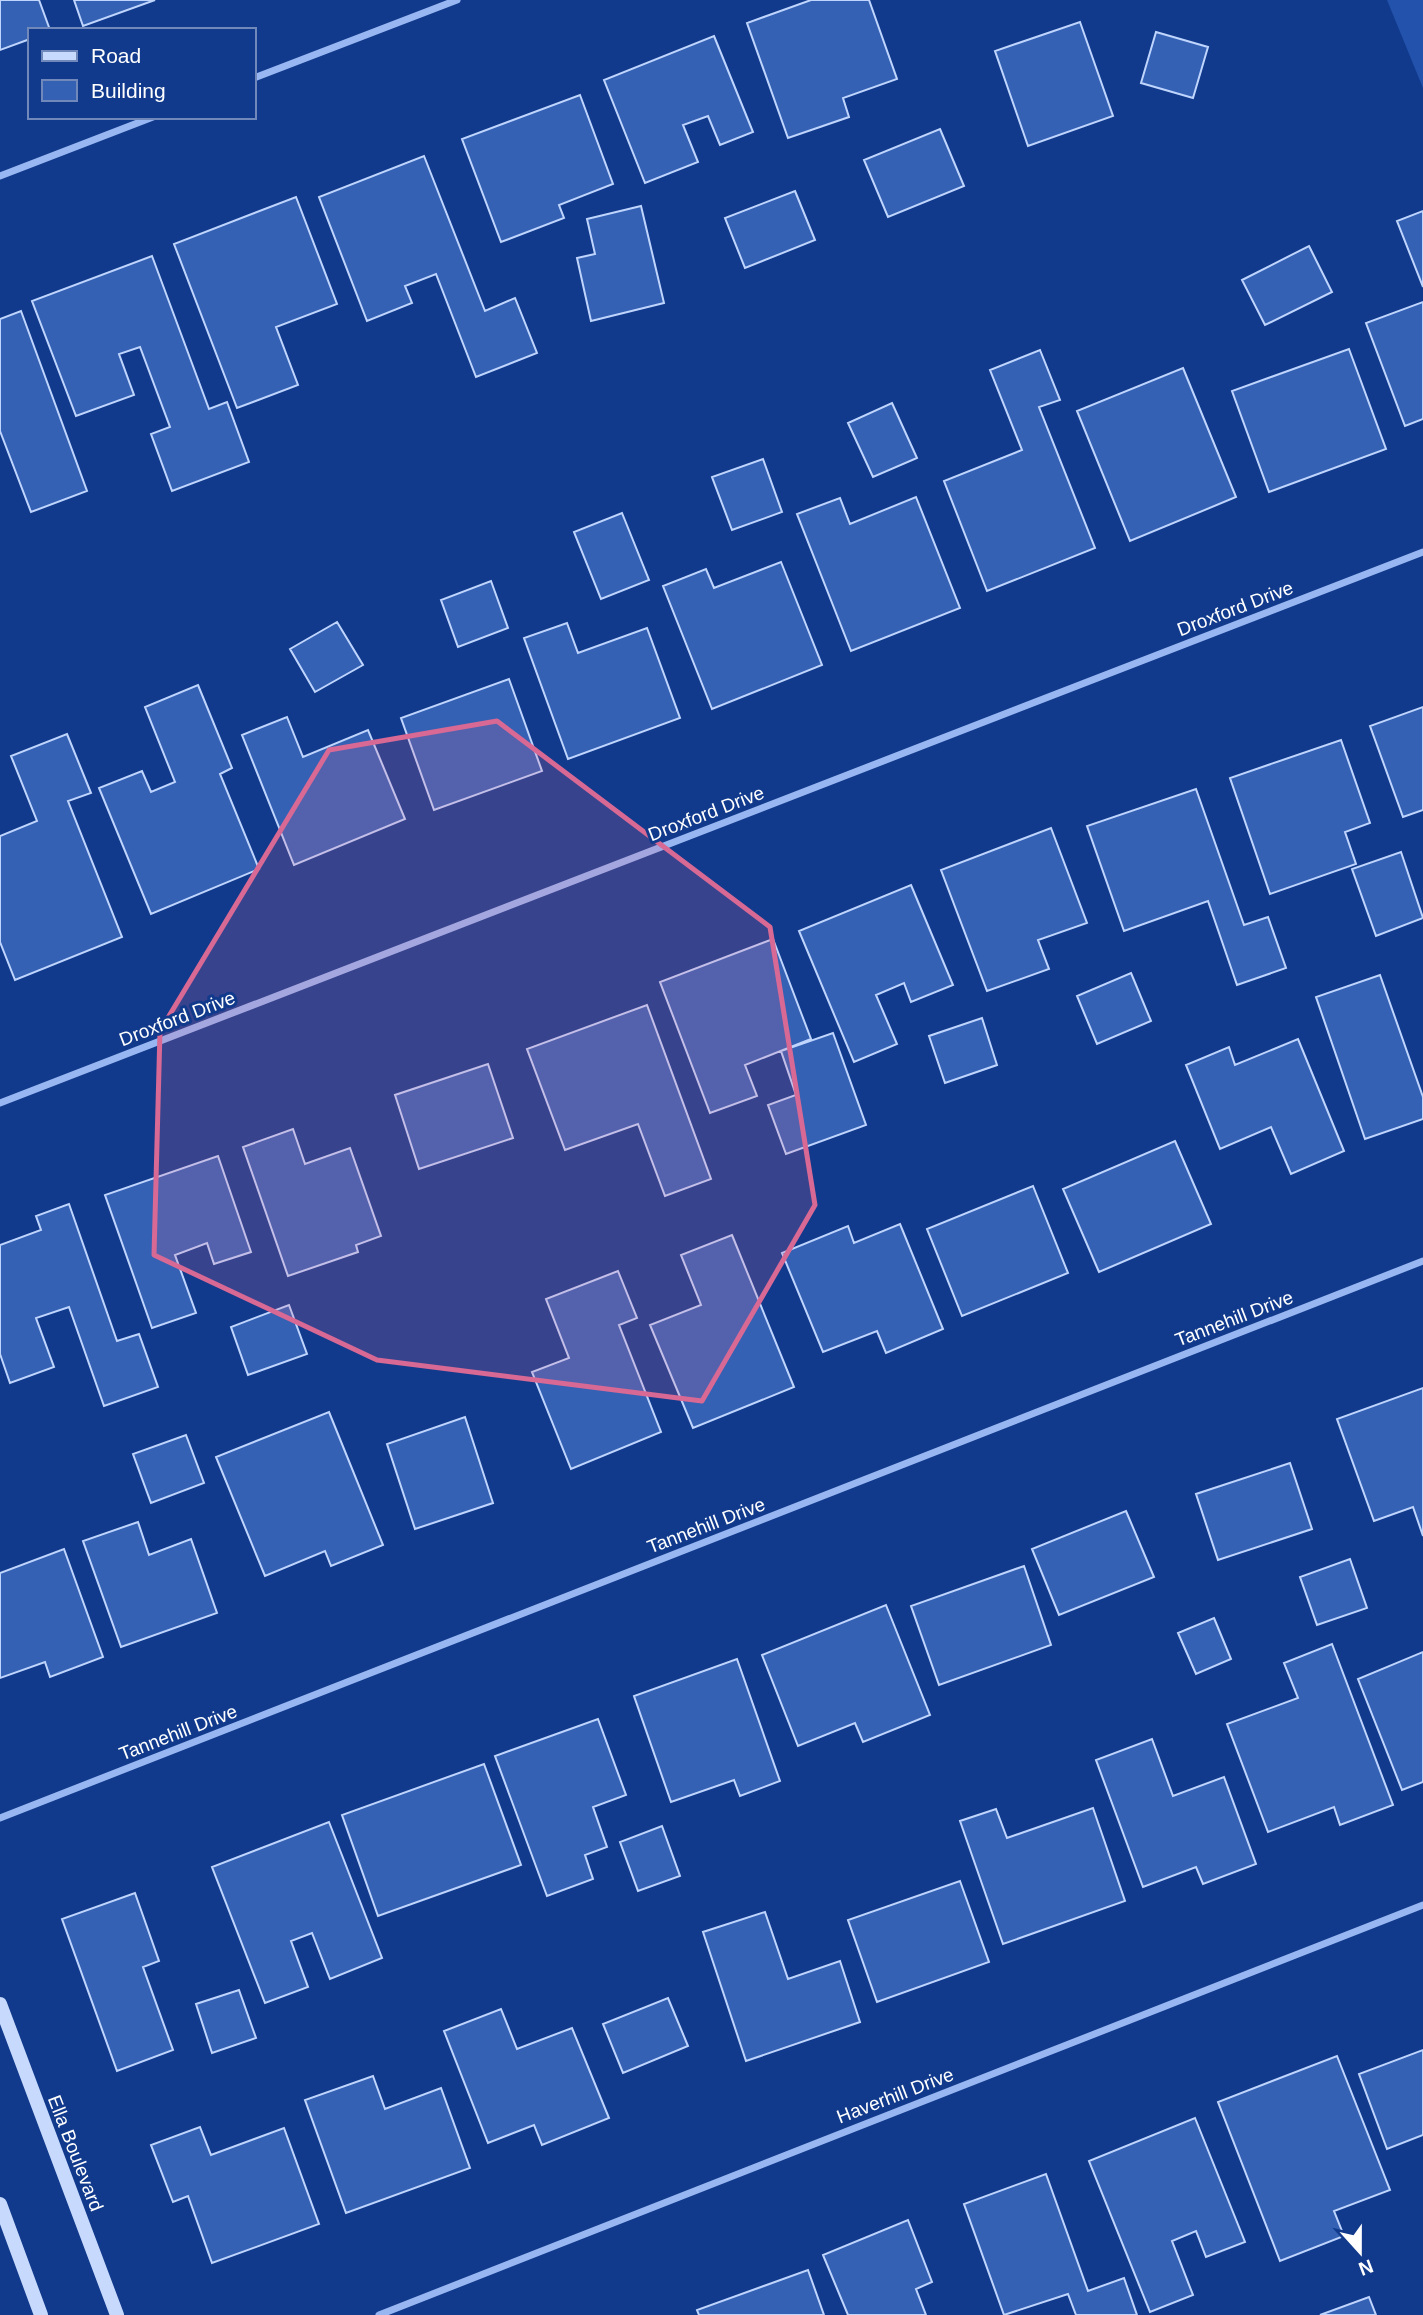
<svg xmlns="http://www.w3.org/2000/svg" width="1423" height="2315" font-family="Arial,sans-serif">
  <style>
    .green { fill: #2252ac }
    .building { fill: #3461b4; stroke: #bfd5fd; stroke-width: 2 }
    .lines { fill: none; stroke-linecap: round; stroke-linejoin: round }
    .minor { stroke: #98b7f2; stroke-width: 7 }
    .secondary { stroke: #c7d9fc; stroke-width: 14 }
    .marked { fill: #d76994; fill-opacity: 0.2; stroke: #d76994; stroke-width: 5; stroke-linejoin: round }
    .labels { text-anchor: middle; stroke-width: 6; stroke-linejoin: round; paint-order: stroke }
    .street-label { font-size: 19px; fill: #fff; stroke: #113a8c }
  </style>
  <rect width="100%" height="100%" fill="#113a8c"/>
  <path class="green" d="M 1387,0 L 1423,0 L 1423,88 Z"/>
  <path class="building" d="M 0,0 L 39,0 L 50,30 L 30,30 L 30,39 L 0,50 Z
    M 74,0 L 155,0 L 83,26 Z
    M 811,0 L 869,0 L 897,79 L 843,98 L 849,117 L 788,138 L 747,23 Z
    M 1080,22 L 1113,116 L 1028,146 L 995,51 Z
    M 1156,32 L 1208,47 L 1193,98 L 1141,83 Z
    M 714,36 L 753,132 L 720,145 L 708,116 L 683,125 L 698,162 L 645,183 L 604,80 Z
    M 580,95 L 613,184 L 559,205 L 564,218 L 501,242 L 462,139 Z
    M 940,129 L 964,186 L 888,217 L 864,160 Z
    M 424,156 L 485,311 L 515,298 L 537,353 L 476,377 L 436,274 L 405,286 L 412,303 L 367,321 L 319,197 Z
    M 795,191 L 815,240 L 745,268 L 725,218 Z
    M 296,197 L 337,304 L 276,327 L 298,385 L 237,408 L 174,244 Z
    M 641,206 L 664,303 L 591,321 L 577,258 L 595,254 L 587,219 Z
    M 1423,211 L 1423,287 L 1397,221 Z
    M 1309,246 L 1332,292 L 1265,325 L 1242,280 Z
    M 152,256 L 209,409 L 227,402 L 249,462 L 172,491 L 151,434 L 170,427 L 140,347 L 119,354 L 134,395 L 76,416 L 32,301 Z
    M 1423,302 L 1423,419 L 1405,426 L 1366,323 Z
    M 21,311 L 87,491 L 31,512 L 0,431 L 0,319 Z
    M 1349,349 L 1386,449 L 1269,492 L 1232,391 Z
    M 1040,350 L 1060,400 L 1039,407 L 1095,548 L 987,591 L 944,481 L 1022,450 L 990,370 Z
    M 1183,368 L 1236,497 L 1130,541 L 1077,411 Z
    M 892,403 L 917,458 L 873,477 L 848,423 Z
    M 763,459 L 782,512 L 732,530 L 712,477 Z
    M 916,497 L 960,608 L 851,651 L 797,514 L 840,498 L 850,524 Z
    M 622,513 L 649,580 L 601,599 L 574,532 Z
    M 781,562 L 822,665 L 712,709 L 663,586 L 706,569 L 714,588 Z
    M 491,581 L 508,628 L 458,647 L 441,600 Z
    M 337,622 L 363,665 L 315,692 L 290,649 Z
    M 567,623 L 578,653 L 647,628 L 680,718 L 568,759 L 524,638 Z
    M 509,679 L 542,771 L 434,810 L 401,718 Z
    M 198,685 L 232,768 L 220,774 L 259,869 L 151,914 L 99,788 L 142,771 L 151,792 L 175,782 L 145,707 Z
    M 1423,707 L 1423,810 L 1403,817 L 1370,726 Z
    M 287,717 L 303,757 L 368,730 L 405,819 L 294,865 L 242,735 Z
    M 67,734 L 91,793 L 68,801 L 122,937 L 15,980 L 0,942 L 0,836 L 37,821 L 11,756 Z
    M 1341,740 L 1370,823 L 1345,832 L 1356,864 L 1270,894 L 1230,778 Z
    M 1196,789 L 1244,925 L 1268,917 L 1286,968 L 1237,985 L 1208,901 L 1124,931 L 1087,826 Z
    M 1051,828 L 1087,923 L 1038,940 L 1049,969 L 987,991 L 941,870 Z
    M 1401,852 L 1423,918 L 1376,936 L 1352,869 Z
    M 911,885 L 953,985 L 911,1002 L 904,983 L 876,995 L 897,1044 L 854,1062 L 799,931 Z
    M 773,939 L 811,1039 L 745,1065 L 757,1096 L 710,1113 L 660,982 Z
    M 1131,973 L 1151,1021 L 1097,1044 L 1077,996 Z
    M 1380,975 L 1423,1097 L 1423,1119 L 1365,1139 L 1316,997 Z
    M 647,1005 L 711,1179 L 665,1196 L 638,1124 L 565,1150 L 527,1049 Z
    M 982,1018 L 997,1065 L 945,1083 L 929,1036 Z
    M 833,1033 L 866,1125 L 786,1154 L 768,1105 L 796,1095 L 781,1051 Z
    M 1298,1039 L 1344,1151 L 1291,1174 L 1271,1127 L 1220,1149 L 1186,1065 L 1229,1047 L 1235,1065 Z
    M 488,1064 L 513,1138 L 419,1169 L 395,1095 Z
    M 293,1129 L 305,1164 L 350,1148 L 381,1236 L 356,1245 L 358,1252 L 288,1276 L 243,1147 Z
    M 1175,1141 L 1211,1224 L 1099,1272 L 1063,1189 Z
    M 218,1156 L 251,1252 L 214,1264 L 207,1243 L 175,1255 L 196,1313 L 152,1328 L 105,1195 Z
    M 1033,1186 L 1068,1273 L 962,1316 L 927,1229 Z
    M 69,1204 L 117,1341 L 139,1334 L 158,1387 L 104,1406 L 69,1307 L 36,1318 L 54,1367 L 10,1383 L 0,1354 L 0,1245 L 41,1230 L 36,1216 Z
    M 900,1224 L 943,1329 L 886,1353 L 877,1331 L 823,1352 L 782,1253 L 848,1226 L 854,1243 Z
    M 732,1235 L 794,1387 L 693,1428 L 650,1325 L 701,1305 L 681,1255 Z
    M 618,1271 L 637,1318 L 619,1325 L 661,1432 L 571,1469 L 532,1372 L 569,1358 L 546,1299 Z
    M 289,1305 L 307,1354 L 248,1375 L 231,1327 Z
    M 1423,1388 L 1423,1536 L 1413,1507 L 1374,1521 L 1337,1419 Z
    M 329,1412 L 383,1545 L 331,1566 L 325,1551 L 265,1576 L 216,1457 Z
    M 465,1417 L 493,1503 L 415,1529 L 387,1444 Z
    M 186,1435 L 204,1483 L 151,1503 L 133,1454 Z
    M 1290,1463 L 1312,1529 L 1218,1560 L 1196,1494 Z
    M 1126,1511 L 1154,1577 L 1059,1615 L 1032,1549 Z
    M 138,1522 L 149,1555 L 191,1539 L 217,1613 L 121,1647 L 83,1541 Z
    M 64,1549 L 103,1657 L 50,1677 L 45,1662 L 0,1678 L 0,1573 Z
    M 1350,1559 L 1367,1608 L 1317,1625 L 1300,1577 Z
    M 1024,1566 L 1051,1645 L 939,1685 L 911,1606 Z
    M 886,1605 L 930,1715 L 863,1742 L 855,1723 L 798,1746 L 762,1655 Z
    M 1214,1618 L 1231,1659 L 1196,1674 L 1178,1633 Z
    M 1332,1644 L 1393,1805 L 1340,1825 L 1334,1807 L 1268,1832 L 1227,1724 L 1298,1698 L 1284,1663 Z
    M 1423,1652 L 1423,1782 L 1402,1790 L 1358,1679 Z
    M 737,1659 L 780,1781 L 740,1796 L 734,1780 L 671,1802 L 634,1696 Z
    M 598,1719 L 626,1795 L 593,1807 L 607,1847 L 585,1855 L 593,1879 L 547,1896 L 495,1756 Z
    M 1152,1739 L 1173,1796 L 1224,1777 L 1256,1864 L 1203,1884 L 1196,1867 L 1143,1887 L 1096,1760 Z
    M 484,1764 L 521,1865 L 378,1916 L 342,1815 Z
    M 1093,1808 L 1125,1901 L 1003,1944 L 960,1821 L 996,1809 L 1007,1838 Z
    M 329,1822 L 382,1958 L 330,1979 L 312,1933 L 291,1941 L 308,1987 L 265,2003 L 212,1867 Z
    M 662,1826 L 680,1876 L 638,1891 L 620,1842 Z
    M 960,1881 L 989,1962 L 877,2002 L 848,1920 Z
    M 135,1893 L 159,1961 L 143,1967 L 173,2050 L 117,2071 L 62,1919 Z
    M 765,1912 L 788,1979 L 840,1961 L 860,2022 L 746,2061 L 703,1932 Z
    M 239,1990 L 256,2038 L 212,2053 L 196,2004 Z
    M 668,1998 L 688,2046 L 623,2073 L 603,2024 Z
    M 501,2009 L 517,2049 L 572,2028 L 609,2118 L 542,2145 L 534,2125 L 488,2143 L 444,2031 Z
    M 1423,2050 L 1423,2135 L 1387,2149 L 1359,2074 Z
    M 1337,2056 L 1390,2190 L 1334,2211 L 1344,2236 L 1280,2261 L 1218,2102 Z
    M 373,2076 L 385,2109 L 441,2088 L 470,2168 L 346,2213 L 305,2100 Z
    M 1195,2118 L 1245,2242 L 1206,2257 L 1196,2231 L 1172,2241 L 1193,2295 L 1150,2312 L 1089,2161 Z
    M 200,2127 L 211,2155 L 284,2128 L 319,2224 L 212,2263 L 188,2196 L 173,2202 L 151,2145 Z
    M 1046,2174 L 1088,2291 L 1124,2278 L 1137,2315 L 1076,2315 L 1068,2294 L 1004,2315 L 964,2204 Z
    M 908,2220 L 932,2282 L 916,2289 L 926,2315 L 848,2315 L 823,2255 Z
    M 808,2270 L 824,2315 L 699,2315 L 697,2310 Z
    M 1369,2297 L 1376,2315 L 1320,2315 Z"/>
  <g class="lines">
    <path class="minor" d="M 254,78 L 457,0
      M 0,176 L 153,117
      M 0,1103 L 1423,552
      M 0,1818 L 1423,1261
      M 379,2315 L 1423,1905"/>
    <path class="secondary" d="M 0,2004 L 117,2315
      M 0,2204 L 41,2315"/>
  </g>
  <path class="marked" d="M 497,721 L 770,927 L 815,1205 L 702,1401 L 377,1360 L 154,1255 L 160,1031 L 329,750 Z"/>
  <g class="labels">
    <g class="street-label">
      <text transform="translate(1235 608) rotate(-21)" y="7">Droxford Drive</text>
      <text transform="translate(706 813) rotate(-21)" y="7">Droxford Drive</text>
      <text transform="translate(177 1018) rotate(-21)" y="7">Droxford Drive</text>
      <text transform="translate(1234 1318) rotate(-21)" y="7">Tannehill Drive</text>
      <text transform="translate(706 1525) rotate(-21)" y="7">Tannehill Drive</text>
      <text transform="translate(178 1732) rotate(-21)" y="7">Tannehill Drive</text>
      <text transform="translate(895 2095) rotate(-21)" y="7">Haverhill Drive</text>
      <text transform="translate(76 2153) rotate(69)" y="7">Ella Boulevard</text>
    </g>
  </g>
  <rect x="28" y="28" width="228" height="91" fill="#113a8c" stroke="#7089ba" stroke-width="2"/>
  <rect x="42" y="51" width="35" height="10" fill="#c7d9fc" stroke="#7089ba" stroke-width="2"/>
  <text x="91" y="63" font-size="21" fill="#ffffff">Road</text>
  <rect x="42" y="80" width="35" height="21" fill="#3461b4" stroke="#7089ba" stroke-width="2"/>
  <text x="91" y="98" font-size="21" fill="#ffffff">Building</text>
  <g transform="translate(1360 2252) rotate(159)" stroke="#113a8c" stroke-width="5" paint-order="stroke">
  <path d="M0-5L12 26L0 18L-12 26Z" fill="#ffffff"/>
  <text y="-10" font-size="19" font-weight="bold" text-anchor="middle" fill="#ffffff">N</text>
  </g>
</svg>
